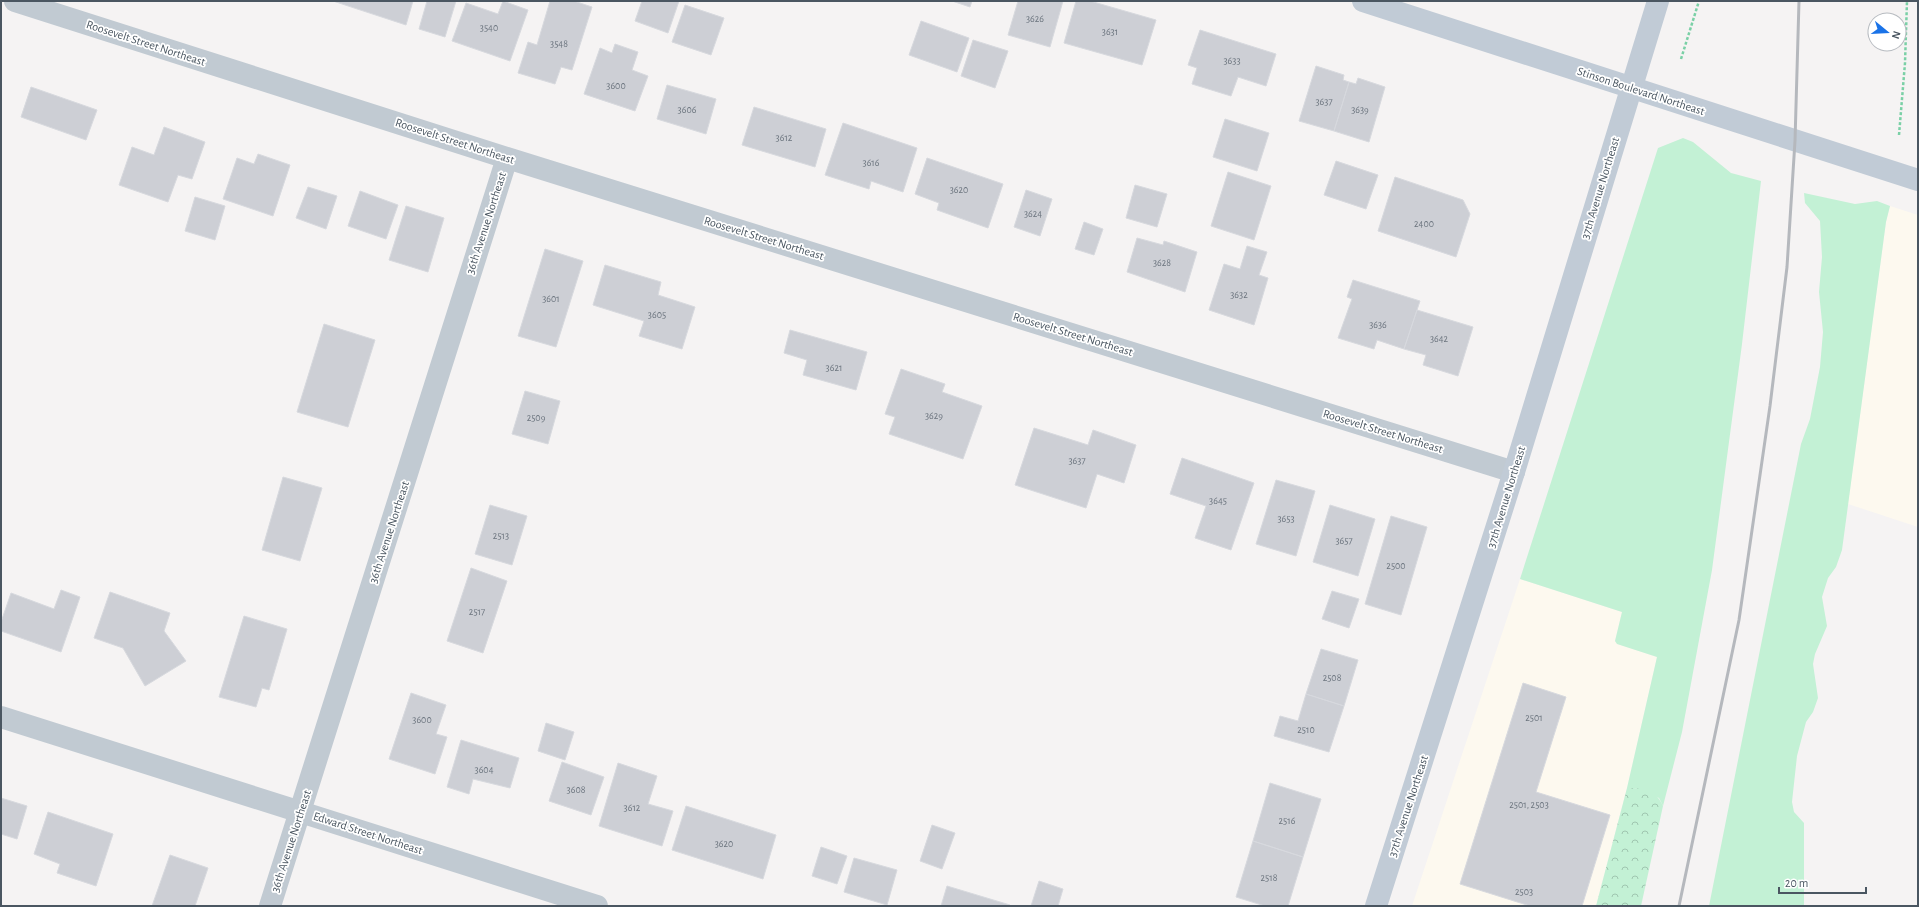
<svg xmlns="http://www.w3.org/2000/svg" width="1919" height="907" font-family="'Alegreya Sans',sans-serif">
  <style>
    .commercial { fill: #fdf9ef }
    .grass { fill: #c3f1d5 }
    .forest { fill: url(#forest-crowns) }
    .building { fill: #cdcfd5; stroke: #d7d9de }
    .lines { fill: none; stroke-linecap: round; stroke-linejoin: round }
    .path { stroke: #7ad0a6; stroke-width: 2.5; stroke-dasharray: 3 2; stroke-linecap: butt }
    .street { stroke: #c1cad2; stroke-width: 22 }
    .secondary { stroke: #c1cbd6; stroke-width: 22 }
    .rail { stroke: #b5b8bd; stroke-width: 3 }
    .labels { text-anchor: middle; stroke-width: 3.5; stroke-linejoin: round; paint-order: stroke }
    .number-label { font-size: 10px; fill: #6b747e }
    .street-label { font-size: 12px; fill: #4a5661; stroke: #fff }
  </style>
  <defs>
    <pattern id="forest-crowns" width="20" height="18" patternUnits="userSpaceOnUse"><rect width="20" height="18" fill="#c3f1d5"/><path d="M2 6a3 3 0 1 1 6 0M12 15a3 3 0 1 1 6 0" fill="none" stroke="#a0c6b0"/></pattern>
  </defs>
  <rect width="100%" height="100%" fill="#f5f3f3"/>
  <path class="commercial" d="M 1890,206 L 1918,215 L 1918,527 L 1848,504 L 1886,222 Z
    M 1520,579 L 1622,612 L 1615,641 L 1618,644 L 1657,657 L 1627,788 L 1596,906 L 1412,906 Z"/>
  <path class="grass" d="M 1683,138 L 1693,142 L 1731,173 L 1761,181 L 1742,344 L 1712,570 L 1682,732 L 1663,806 L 1659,798 L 1635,788 L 1627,788 L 1657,657 L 1617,644 L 1615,641 L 1622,612 L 1520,579 L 1658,148 Z
    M 1804,193 L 1855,204 L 1877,201 L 1890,206 L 1886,222 L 1842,550 L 1836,567 L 1828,578 L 1822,597 L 1827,626 L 1815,654 L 1813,664 L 1818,698 L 1813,712 L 1806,722 L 1797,756 L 1792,802 L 1794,812 L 1804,823 L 1804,906 L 1709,906 L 1801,444 L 1810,419 L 1820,367 L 1823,332 L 1819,292 L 1822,257 L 1820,221 L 1805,203 Z"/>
  <path class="forest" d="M 1627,788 C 1644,788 1656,790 1663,806 L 1641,906 L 1596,906 Z"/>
  <path class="building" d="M 333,1 L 413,1 L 406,25 Z
    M 427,1 L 456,1 L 445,37 L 419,29 Z
    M 503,1 L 528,10 L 510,61 L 452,41 L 466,3 L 498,14 Z
    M 550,1 L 574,1 L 592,7 L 572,70 L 561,67 L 555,84 L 518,73 L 528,42 L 537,45 Z
    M 642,1 L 679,1 L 668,33 L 635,21 Z
    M 952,1 L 972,1 L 970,7 Z
    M 1018,1 L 1063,1 L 1050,47 L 1008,35 Z
    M 1076,1 L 1090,1 L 1156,20 L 1142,65 L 1064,43 Z
    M 685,5 L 724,18 L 711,55 L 672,42 Z
    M 921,21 L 969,38 L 957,72 L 909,55 Z
    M 1200,30 L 1276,54 L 1266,86 L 1238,77 L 1231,96 L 1192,84 L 1197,68 L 1188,65 Z
    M 973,40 L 1008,51 L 995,88 L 961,76 Z
    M 615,44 L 638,52 L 632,70 L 648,76 L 635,111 L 584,94 L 600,48 L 612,53 Z
    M 1316,66 L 1344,75 L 1343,80 L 1349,82 L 1334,131 L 1299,121 Z
    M 1358,78 L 1385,87 L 1369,142 L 1334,131 L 1349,82 L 1356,84 Z
    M 667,85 L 716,99 L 706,134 L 657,119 Z
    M 31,87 L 97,110 L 86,140 L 21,117 Z
    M 754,107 L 826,129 L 815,167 L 742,145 Z
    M 1225,119 L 1269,133 L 1257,171 L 1213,157 Z
    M 843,123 L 917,148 L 903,192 L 871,181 L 869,189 L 825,175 Z
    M 164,127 L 205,142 L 192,179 L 178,175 L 168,202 L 119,185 L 132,147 L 154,155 Z
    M 258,154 L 290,165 L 273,216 L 223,199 L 237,158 L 254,164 Z
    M 927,158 L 1003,184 L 988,228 L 937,210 L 939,203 L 915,194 Z
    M 1336,161 L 1378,175 L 1366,209 L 1324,195 Z
    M 1228,172 L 1271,186 L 1254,240 L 1211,226 Z
    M 1395,177 L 1463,200 L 1470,214 L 1456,257 L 1378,231 Z
    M 1135,185 L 1167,194 L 1157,227 L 1126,218 Z
    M 308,187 L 337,196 L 326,229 L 296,218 Z
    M 1026,190 L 1052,199 L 1040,236 L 1014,227 Z
    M 360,191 L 398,205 L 386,239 L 348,226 Z
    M 195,197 L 225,206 L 215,240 L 185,231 Z
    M 406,206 L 444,218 L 428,272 L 389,260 Z
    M 1084,222 L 1103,229 L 1094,255 L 1075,249 Z
    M 1137,238 L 1163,245 L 1164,241 L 1197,252 L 1185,292 L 1127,272 Z
    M 1247,246 L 1267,252 L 1259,275 L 1268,278 L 1254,325 L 1209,310 L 1224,264 L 1240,269 Z
    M 545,249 L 583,261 L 556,347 L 518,336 Z
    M 605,265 L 661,282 L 658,295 L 695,307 L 682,349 L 639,336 L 644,321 L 593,305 Z
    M 1353,280 L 1420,301 L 1404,349 L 1377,340 L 1374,349 L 1338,338 L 1352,299 L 1347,297 Z
    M 1417,310 L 1473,327 L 1458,376 L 1423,365 L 1426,355 L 1404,349 Z
    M 324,324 L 375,340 L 348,427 L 297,412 Z
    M 790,330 L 867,352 L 856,390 L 803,375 L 807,360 L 784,353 Z
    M 901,369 L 945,384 L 942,392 L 982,406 L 963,459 L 889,434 L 895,417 L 885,414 Z
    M 525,391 L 560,401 L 548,444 L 512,434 Z
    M 1034,428 L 1088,445 L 1093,430 L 1136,445 L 1124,483 L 1097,474 L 1086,508 L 1015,485 Z
    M 1182,458 L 1254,483 L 1231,550 L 1195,538 L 1206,506 L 1170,494 Z
    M 283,477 L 322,488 L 300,561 L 262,550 Z
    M 1276,480 L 1315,491 L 1296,556 L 1256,544 Z
    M 490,505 L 527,516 L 512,565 L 475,554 Z
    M 1330,505 L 1375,519 L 1358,576 L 1313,562 Z
    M 1391,516 L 1427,527 L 1401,615 L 1365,604 Z
    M 471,568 L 507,581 L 483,653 L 447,641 Z
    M 61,590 L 80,597 L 61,652 L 1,631 L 1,622 L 11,593 L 54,609 Z
    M 1332,591 L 1359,599 L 1349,628 L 1322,619 Z
    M 110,592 L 170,613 L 164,631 L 186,661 L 145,686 L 123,648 L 94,638 Z
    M 244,616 L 287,629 L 269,690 L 262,688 L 256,707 L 219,697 Z
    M 1321,649 L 1358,660 L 1344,706 L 1306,694 Z
    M 1523,683 L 1566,697 L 1536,792 L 1610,815 L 1582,906 L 1530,906 L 1460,884 Z
    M 411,693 L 446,705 L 436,734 L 447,737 L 435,774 L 389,759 Z
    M 1306,694 L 1344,706 L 1329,752 L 1274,736 L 1280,716 L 1298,721 Z
    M 546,723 L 574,732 L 565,760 L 538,751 Z
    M 461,740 L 519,758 L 510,788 L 473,779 L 469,794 L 447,787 Z
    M 562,762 L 604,777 L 591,815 L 549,801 Z
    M 618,763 L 657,776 L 648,804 L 673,811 L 662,846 L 599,826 Z
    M 1270,783 L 1321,799 L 1303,857 L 1253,841 Z
    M 1,798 L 27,806 L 17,839 L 1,834 Z
    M 686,806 L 776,835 L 763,879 L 672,850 Z
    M 48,812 L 113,834 L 96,886 L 57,873 L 60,864 L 34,854 Z
    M 932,825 L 955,833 L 942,869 L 920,861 Z
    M 1253,841 L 1303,857 L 1288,906 L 1265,906 L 1236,897 Z
    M 821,847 L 847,856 L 837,884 L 812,876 Z
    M 170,855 L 208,868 L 195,906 L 152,906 Z
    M 854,858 L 897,870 L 887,905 L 844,892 Z
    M 1039,881 L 1063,889 L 1058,906 L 1031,906 Z
    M 947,886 L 1010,905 L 1010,906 L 941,906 Z"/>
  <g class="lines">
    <path class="path" d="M 1681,59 L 1699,1
      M 1899,135 L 1905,63 L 1907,1"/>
    <path class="street" d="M 15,1 L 507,158 L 1514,472
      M 1,717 L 597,906
      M 270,906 L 507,158"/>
    <path class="secondary" d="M 1363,1 L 1918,180
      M 1376,906 L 1514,472 L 1658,1"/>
    <path class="rail" d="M 1679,906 L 1739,620 L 1770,406 L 1787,267 L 1795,141 L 1799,1"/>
  </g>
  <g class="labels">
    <g class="number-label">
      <text x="1035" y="22">3626</text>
      <text x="489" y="31">3540</text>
      <text x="1110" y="35">3631</text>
      <text x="559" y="47">3548</text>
      <text x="1232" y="64">3633</text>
      <text x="616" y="89">3600</text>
      <text x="1324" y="105">3637</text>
      <text x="687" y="113">3606</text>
      <text x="1360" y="113">3639</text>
      <text x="784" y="141">3612</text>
      <text x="871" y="166">3616</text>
      <text x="959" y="193">3620</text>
      <text x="1033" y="217">3624</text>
      <text x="1424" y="227">2400</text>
      <text x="1162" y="266">3628</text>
      <text x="1239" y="298">3632</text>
      <text x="551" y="302">3601</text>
      <text x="657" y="318">3605</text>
      <text x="1378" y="328">3636</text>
      <text x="1439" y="342">3642</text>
      <text x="834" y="371">3621</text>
      <text x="934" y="419">3629</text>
      <text x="536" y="421">2509</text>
      <text x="1077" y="464">3637</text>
      <text x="1218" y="504">3645</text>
      <text x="1286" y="522">3653</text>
      <text x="501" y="539">2513</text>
      <text x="1344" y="544">3657</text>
      <text x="1396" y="569">2500</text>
      <text x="477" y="615">2517</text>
      <text x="1332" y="681">2508</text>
      <text x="1534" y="721">2501</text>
      <text x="422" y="723">3600</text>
      <text x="1306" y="733">2510</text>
      <text x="484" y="773">3604</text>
      <text x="576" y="793">3608</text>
      <text x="1529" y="808">2501, 2503</text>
      <text x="632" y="811">3612</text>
      <text x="1287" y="824">2516</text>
      <text x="724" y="847">3620</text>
      <text x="1269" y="881">2518</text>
      <text x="1524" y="895">2503</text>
    </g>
    <g class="street-label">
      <text transform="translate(146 43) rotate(18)" y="4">Roosevelt Street Northeast</text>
      <text transform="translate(1641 91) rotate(18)" y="4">Stinson Boulevard Northeast</text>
      <text transform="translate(455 141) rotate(18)" y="4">Roosevelt Street Northeast</text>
      <text transform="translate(1600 188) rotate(-73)" y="4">37th Avenue Northeast</text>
      <text transform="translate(486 223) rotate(-72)" y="4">36th Avenue Northeast</text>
      <text transform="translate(764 238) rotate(17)" y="4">Roosevelt Street Northeast</text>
      <text transform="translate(1073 334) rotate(17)" y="4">Roosevelt Street Northeast</text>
      <text transform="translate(1383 431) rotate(17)" y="4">Roosevelt Street Northeast</text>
      <text transform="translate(1506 497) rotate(-73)" y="4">37th Avenue Northeast</text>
      <text transform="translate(389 532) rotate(-72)" y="4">36th Avenue Northeast</text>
      <text transform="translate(1408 806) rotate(-72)" y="4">37th Avenue Northeast</text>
      <text transform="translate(368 833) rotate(18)" y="4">Edward Street Northeast</text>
      <text transform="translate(291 841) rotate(-72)" y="4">36th Avenue Northeast</text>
    </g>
  </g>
  <rect width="1919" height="907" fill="none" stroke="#4a5661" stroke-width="4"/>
  <g transform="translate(1887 32) rotate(108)"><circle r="19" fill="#ffffff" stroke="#b7bbc0"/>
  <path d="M0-3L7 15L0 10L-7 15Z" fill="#1a73e8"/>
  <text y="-6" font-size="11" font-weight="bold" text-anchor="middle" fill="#4a5661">N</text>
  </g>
  <path d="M1779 887v6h87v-6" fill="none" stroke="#4a5661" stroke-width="2"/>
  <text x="1785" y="887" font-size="12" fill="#4a5661" stroke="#ffffff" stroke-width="3" paint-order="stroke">20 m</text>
</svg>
